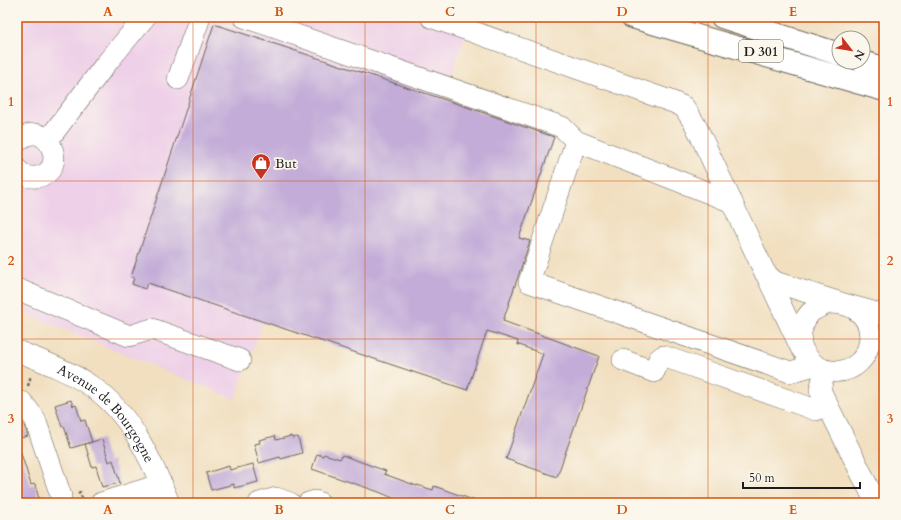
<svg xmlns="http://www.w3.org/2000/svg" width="901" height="520" font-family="Cardo,serif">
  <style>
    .built { fill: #eed0e8 }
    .building { fill: #c3acd8 }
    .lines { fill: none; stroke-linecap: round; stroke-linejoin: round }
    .minor-casing { stroke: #676055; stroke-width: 22 }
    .highway-casing { stroke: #676055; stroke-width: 24 }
    .path { stroke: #676055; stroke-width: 2.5; stroke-dasharray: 3 3; stroke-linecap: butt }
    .minor { stroke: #fff; stroke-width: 21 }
    .highway { stroke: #fff; stroke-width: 22 }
    .grid { fill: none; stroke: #d4530e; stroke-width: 1; stroke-opacity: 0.55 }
    .labels { text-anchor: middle; stroke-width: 3.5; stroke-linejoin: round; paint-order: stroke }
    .shield { fill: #fbf7ec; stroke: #5f5e5a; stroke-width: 1 }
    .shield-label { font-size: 13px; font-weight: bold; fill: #1c1c1c }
    .poi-label { font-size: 14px; fill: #1c1c1c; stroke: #fbf7ec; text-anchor: start }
    .street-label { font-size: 14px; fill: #1c1c1c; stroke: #fbf7ec }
    .neatline { fill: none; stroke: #d4530e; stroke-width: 1.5 }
    .grid-label { font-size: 13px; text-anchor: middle; font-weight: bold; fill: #d4530e }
  </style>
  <rect width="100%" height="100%" fill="#fbf7ec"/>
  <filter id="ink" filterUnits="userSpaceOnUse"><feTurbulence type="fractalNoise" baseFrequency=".025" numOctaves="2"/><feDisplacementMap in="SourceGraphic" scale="8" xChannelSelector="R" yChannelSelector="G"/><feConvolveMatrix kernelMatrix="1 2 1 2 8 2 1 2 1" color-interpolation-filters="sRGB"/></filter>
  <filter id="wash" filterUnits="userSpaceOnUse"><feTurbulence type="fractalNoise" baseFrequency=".012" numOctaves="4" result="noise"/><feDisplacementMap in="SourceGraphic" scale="16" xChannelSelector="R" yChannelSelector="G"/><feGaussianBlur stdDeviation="0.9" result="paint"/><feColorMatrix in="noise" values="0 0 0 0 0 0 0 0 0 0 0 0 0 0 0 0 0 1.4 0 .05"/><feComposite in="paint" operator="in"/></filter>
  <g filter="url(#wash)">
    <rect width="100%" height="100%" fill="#f1dfc0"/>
    <path class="built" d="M 17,17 L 457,17 L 470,22 L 355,353 L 263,322 L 235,399 L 17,310 Z"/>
    <g id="blocks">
      <path class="building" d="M 214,24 L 461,105 L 554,137 L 519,238 L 530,241 L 503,321 L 599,356 L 557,477 L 506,459 L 543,354 L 517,344 L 518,341 L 487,331 L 467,390 L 148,283 L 145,289 L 132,284 L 134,278 L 131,277 Z
        M 71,400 L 73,406 L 76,405 L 81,421 L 85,420 L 92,442 L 71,448 L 64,426 L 62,427 L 55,405 Z
        M 21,421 L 24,425 L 28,436 L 17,439 L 17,422 Z
        M 275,436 L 276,440 L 291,436 L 292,438 L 298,437 L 302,453 L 281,459 L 280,457 L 259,463 L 254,444 L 260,443 L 259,440 Z
        M 102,439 L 109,462 L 113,460 L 120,483 L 102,487 L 96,466 L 92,467 L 85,444 Z
        M 20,450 L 31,485 L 35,484 L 40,503 L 21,503 L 17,489 L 17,451 Z
        M 317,454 L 323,456 L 324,454 L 340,459 L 342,455 L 386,471 L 384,474 L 417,486 L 417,485 L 433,490 L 434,486 L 476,501 L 476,503 L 401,503 L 392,500 L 393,498 L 379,492 L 312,469 Z
        M 253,464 L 258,482 L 234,488 L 234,484 L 211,490 L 206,473 L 229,466 L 230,470 Z"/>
    </g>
  </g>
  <g filter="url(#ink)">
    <use href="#blocks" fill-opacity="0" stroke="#676055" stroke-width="1"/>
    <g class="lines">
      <g class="minor-casing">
        <g id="minor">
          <path d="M 244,17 L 562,127 L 576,141 L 732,202"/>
          <path d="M 431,17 L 673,102 L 684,107 L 696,126 L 765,273 L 775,282 L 841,303 L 884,315"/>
          <path d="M 178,79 L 199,20 L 198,17"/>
          <path d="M 48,140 L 105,65 L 145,17"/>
          <path d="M 576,141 L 529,282 L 790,372 L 815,365"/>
          <path d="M 17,142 C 47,113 72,172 36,177 C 28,178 22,175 17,169"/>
          <path d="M 766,274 L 801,348"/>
          <path d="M 17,289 L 129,336 L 152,329 L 240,360"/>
          <path d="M 829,303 C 889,302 877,377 831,371 C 820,370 812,364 806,355 C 797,344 800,324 810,313 C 816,308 822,306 829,303 Z"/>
          <path id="s1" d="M 17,351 C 42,361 69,371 91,386 C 130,412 152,461 169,503"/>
          <path d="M 623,360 L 654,372 L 659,359 L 663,356 L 816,410 L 827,405"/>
          <path d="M 825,370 L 820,390 L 876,503"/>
          <path d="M 17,401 L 22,402 L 35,419 L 61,496"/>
          <path d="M 101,503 L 162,484"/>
          <path d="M 259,503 L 276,498 L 290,503"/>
          <path d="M 308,503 L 315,501 L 320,503"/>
        </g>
      </g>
      <g class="highway-casing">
        <path id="highway" d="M 632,17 L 884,90
          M 722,17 L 839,54
          M 863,62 L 884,68"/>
      </g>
      <path class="path" d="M 28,386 L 30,379 L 30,375
        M 78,493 L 80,492 L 83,501"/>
      <use href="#minor" class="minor"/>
      <use href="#highway" class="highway"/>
    </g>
  </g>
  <path class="grid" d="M 193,17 L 193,503M 365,17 L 365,503M 536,17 L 536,503M 708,17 L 708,503M 17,181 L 884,181M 17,339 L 884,339"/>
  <defs>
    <g id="shop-pin" transform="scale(1)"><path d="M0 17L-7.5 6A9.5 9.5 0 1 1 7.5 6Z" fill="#c8321e" stroke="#fbf7ec"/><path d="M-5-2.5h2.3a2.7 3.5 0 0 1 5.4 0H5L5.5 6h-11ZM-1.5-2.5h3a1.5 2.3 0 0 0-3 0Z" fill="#fff"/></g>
  </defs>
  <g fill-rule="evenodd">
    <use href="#shop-pin" x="261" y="163"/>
  </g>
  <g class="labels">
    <rect class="shield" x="739" y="40" width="44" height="22" rx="3"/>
    <g class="shield-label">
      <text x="761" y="56">D 301</text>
    </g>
    <g class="poi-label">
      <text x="275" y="168">But</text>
    </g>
    <g class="street-label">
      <text dy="5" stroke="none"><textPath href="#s1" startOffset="112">Avenue de Bourgogne</textPath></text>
    </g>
  </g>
  <rect width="901" height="520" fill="none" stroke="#fbf7ec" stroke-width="44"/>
  <g transform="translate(851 50) rotate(121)"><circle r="19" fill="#fbf7ec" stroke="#a29f99"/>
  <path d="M0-3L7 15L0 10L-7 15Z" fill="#c8321e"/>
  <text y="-6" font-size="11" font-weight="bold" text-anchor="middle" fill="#1c1c1c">N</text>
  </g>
  <path d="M743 482v6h117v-6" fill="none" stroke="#1c1c1c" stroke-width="2"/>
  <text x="749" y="482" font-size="12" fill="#1c1c1c" stroke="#fbf7ec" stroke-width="3" paint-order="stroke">50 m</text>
  <rect x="22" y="22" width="857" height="476" class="neatline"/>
  <g class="grid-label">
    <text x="108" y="16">A</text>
    <text x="279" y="16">B</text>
    <text x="450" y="16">C</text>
    <text x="622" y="16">D</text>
    <text x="793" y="16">E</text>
    <text x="11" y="106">1</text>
    <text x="890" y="106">1</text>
    <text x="11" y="265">2</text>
    <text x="890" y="265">2</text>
    <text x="11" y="423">3</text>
    <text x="890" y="423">3</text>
    <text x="108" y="514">A</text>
    <text x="279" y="514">B</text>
    <text x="450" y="514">C</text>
    <text x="622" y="514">D</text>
    <text x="793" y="514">E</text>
  </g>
</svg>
